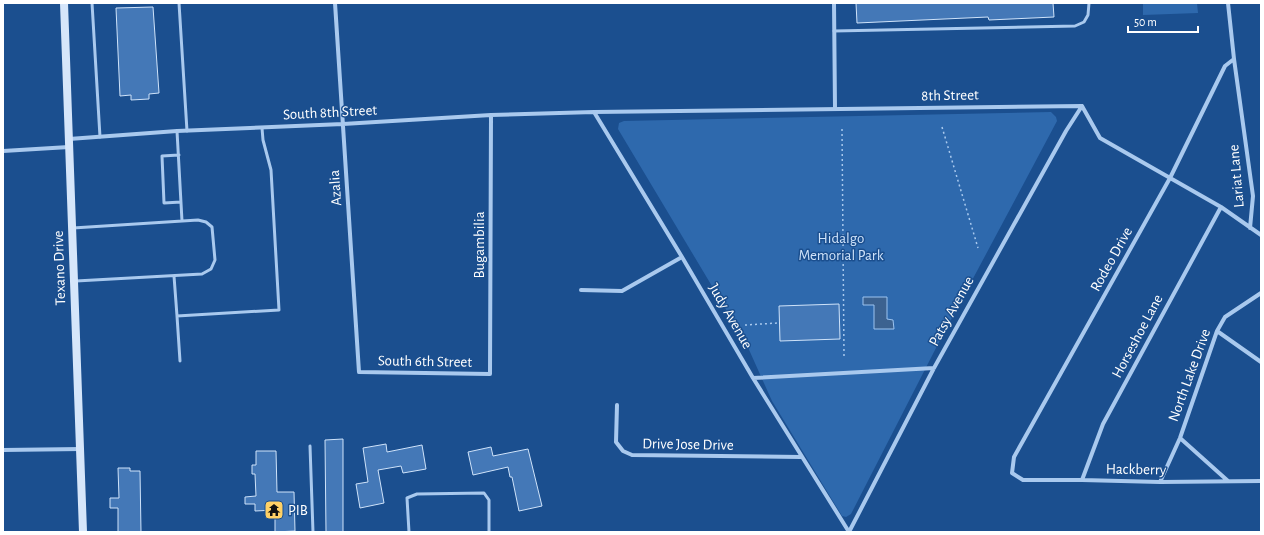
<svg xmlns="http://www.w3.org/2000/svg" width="1264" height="535" font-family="'Alegreya Sans',sans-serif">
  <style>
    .green { fill: #2e69ad }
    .water { fill: #3c6290; stroke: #9cc4f0 }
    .building { fill: #4478b7; stroke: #cfe3fa }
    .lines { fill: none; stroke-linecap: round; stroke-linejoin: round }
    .path { stroke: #a9c9ee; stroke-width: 1.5; stroke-dasharray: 2 3; stroke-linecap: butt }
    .lane { stroke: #a9c9ee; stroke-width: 3 }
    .street { stroke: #a9c9ee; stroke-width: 4 }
    .secondary { stroke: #d6e6fa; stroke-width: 8 }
    .labels { text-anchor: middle; stroke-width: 3; stroke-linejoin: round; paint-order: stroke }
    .street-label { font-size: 15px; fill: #fff; stroke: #1b4f8f }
    .park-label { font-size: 15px; fill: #cfe3fa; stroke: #1b4f8f }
    .poi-label { font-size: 15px; fill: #fff; stroke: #1b4f8f; text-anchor: start }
  </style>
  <rect width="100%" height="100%" fill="#1b4f8f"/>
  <path class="green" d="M 1143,3 L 1197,3 L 1198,13 L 1143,15 Z
    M 1051,112 L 1056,117 L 1057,121 L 937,346 L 851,514 L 846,517 L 842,516 L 772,401 L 746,343 L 618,129 L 619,123 L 624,121 Z"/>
  <path class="water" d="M 863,297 L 887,297 L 887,319 L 893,320 L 894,329 L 874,329 L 874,305 L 863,305 Z"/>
  <path class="building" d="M 856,3 L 1053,3 L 1054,17 L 989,20 L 988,17 L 857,23 Z
    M 153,7 L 159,93 L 149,94 L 149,99 L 131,100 L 131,95 L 120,96 L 116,8 Z
    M 839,304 L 840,339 L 780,341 L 779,306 Z
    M 343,439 L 343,532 L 326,532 L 325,440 Z
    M 386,444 L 387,452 L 422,445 L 426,469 L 403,473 L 401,466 L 378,470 L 384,503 L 360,508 L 356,484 L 368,482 L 363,448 Z
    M 491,447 L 493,456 L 528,449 L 542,506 L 519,511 L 512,477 L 510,477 L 508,467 L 473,475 L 468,452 Z
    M 256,451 L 276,451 L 277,492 L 294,492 L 295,531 L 275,532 L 275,510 L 255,511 L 255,504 L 245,504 L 245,497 L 256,496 L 255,474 L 252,474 L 252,465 L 256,465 Z
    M 118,468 L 130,468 L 130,471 L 140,471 L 141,532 L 118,532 L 118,508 L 110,508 L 110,498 L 119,498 Z"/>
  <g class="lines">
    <path class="path" d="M 942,127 L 978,248
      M 842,129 L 844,356
      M 745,325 L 778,323"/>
    <path class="lane" d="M 92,3 L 100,137
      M 179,3 L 187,131
      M 834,31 L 1075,26 L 1084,22 L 1088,15 L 1089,3
      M 177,131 L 182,221
      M 179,155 L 162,156 L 164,203 L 181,202
      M 73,228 L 198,220 L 206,222 L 212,227 L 215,260 L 211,269 L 202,274 L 76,281
      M 174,276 L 177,316
      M 180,361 L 177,316 L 279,310 L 271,170 L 263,140 L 262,128
      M 310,446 L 313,532
      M 409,532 L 407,498 L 417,494 L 484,493 L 489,500 L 489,532"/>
    <path class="street" d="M 335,3 L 359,372 L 490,374 L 491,115
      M 834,3 L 835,108
      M 1228,3 L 1234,59 L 1253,196 L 1250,228
      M 1234,59 L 1225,66 L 1170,178 L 1014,457 L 1012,473 L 1023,480 L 1082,480 L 1160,482 L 1261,481
      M 594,112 L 682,257 L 753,378 L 849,532
      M 69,139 L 177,131 L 343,124 L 491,115 L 594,112 L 1082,106 L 1100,138 L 1221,207 L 1261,235
      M 3,151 L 69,147
      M 581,290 L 622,291 L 682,257
      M 1217,331 L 1261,362
      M 753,378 L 934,368
      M 617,405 L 616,442 L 623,451 L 632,455 L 801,457
      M 1180,438 L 1228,481
      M 3,450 L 81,449
      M 1082,480 L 1103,424 L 1221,207
      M 1160,482 L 1180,438 L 1217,331 L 1225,317 L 1261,293
      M 849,532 L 934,368 L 1066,131 L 1082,106"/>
    <path class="secondary" d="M 64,3 L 83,532"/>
  </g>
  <defs>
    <g id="temple-square" transform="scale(1)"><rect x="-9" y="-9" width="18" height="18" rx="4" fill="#ffd166" stroke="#1b4f8f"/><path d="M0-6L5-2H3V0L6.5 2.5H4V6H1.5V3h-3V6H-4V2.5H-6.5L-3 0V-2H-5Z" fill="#111"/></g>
  </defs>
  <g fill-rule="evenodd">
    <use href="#temple-square" x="274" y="510"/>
  </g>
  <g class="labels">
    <g class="street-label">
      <text transform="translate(950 95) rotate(-1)" y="5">8th Street</text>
      <text transform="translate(330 112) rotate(-3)" y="5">South 8th Street</text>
      <text transform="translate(1236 176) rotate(-95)" y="5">Lariat Lane</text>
      <text transform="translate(335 188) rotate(-94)" y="5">Azalia</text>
      <text transform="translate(479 245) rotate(-90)" y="5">Bugambilia</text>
      <text transform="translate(1111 259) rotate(-61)" y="5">Rodeo Drive</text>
      <text transform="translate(59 268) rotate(-92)" y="5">Texano Drive</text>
      <text transform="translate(951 311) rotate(-61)" y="5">Patsy Avenue</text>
      <text transform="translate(731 316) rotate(60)" y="5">Judy Avenue</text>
      <text transform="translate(1137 336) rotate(-62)" y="5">Horseshoe Lane</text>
      <text transform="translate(425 361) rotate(1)" y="5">South 6th Street</text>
      <text transform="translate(1189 375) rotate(-70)" y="5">North Lake Drive</text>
      <text transform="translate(688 444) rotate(1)" y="5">Drive Jose Drive</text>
      <text transform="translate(1136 469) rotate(1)" y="5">Hackberry</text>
    </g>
    <g class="park-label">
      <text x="841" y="243">Hidalgo<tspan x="841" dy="17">Memorial Park</tspan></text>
    </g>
    <g class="poi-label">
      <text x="288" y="515">PIB</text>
    </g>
  </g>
  <rect width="1264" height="535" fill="none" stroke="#ffffff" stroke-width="8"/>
  <path d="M1128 26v6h70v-6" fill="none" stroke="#ffffff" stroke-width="2"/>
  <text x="1134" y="26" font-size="12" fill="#ffffff" stroke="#1b4f8f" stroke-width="3" paint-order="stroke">50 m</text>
</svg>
